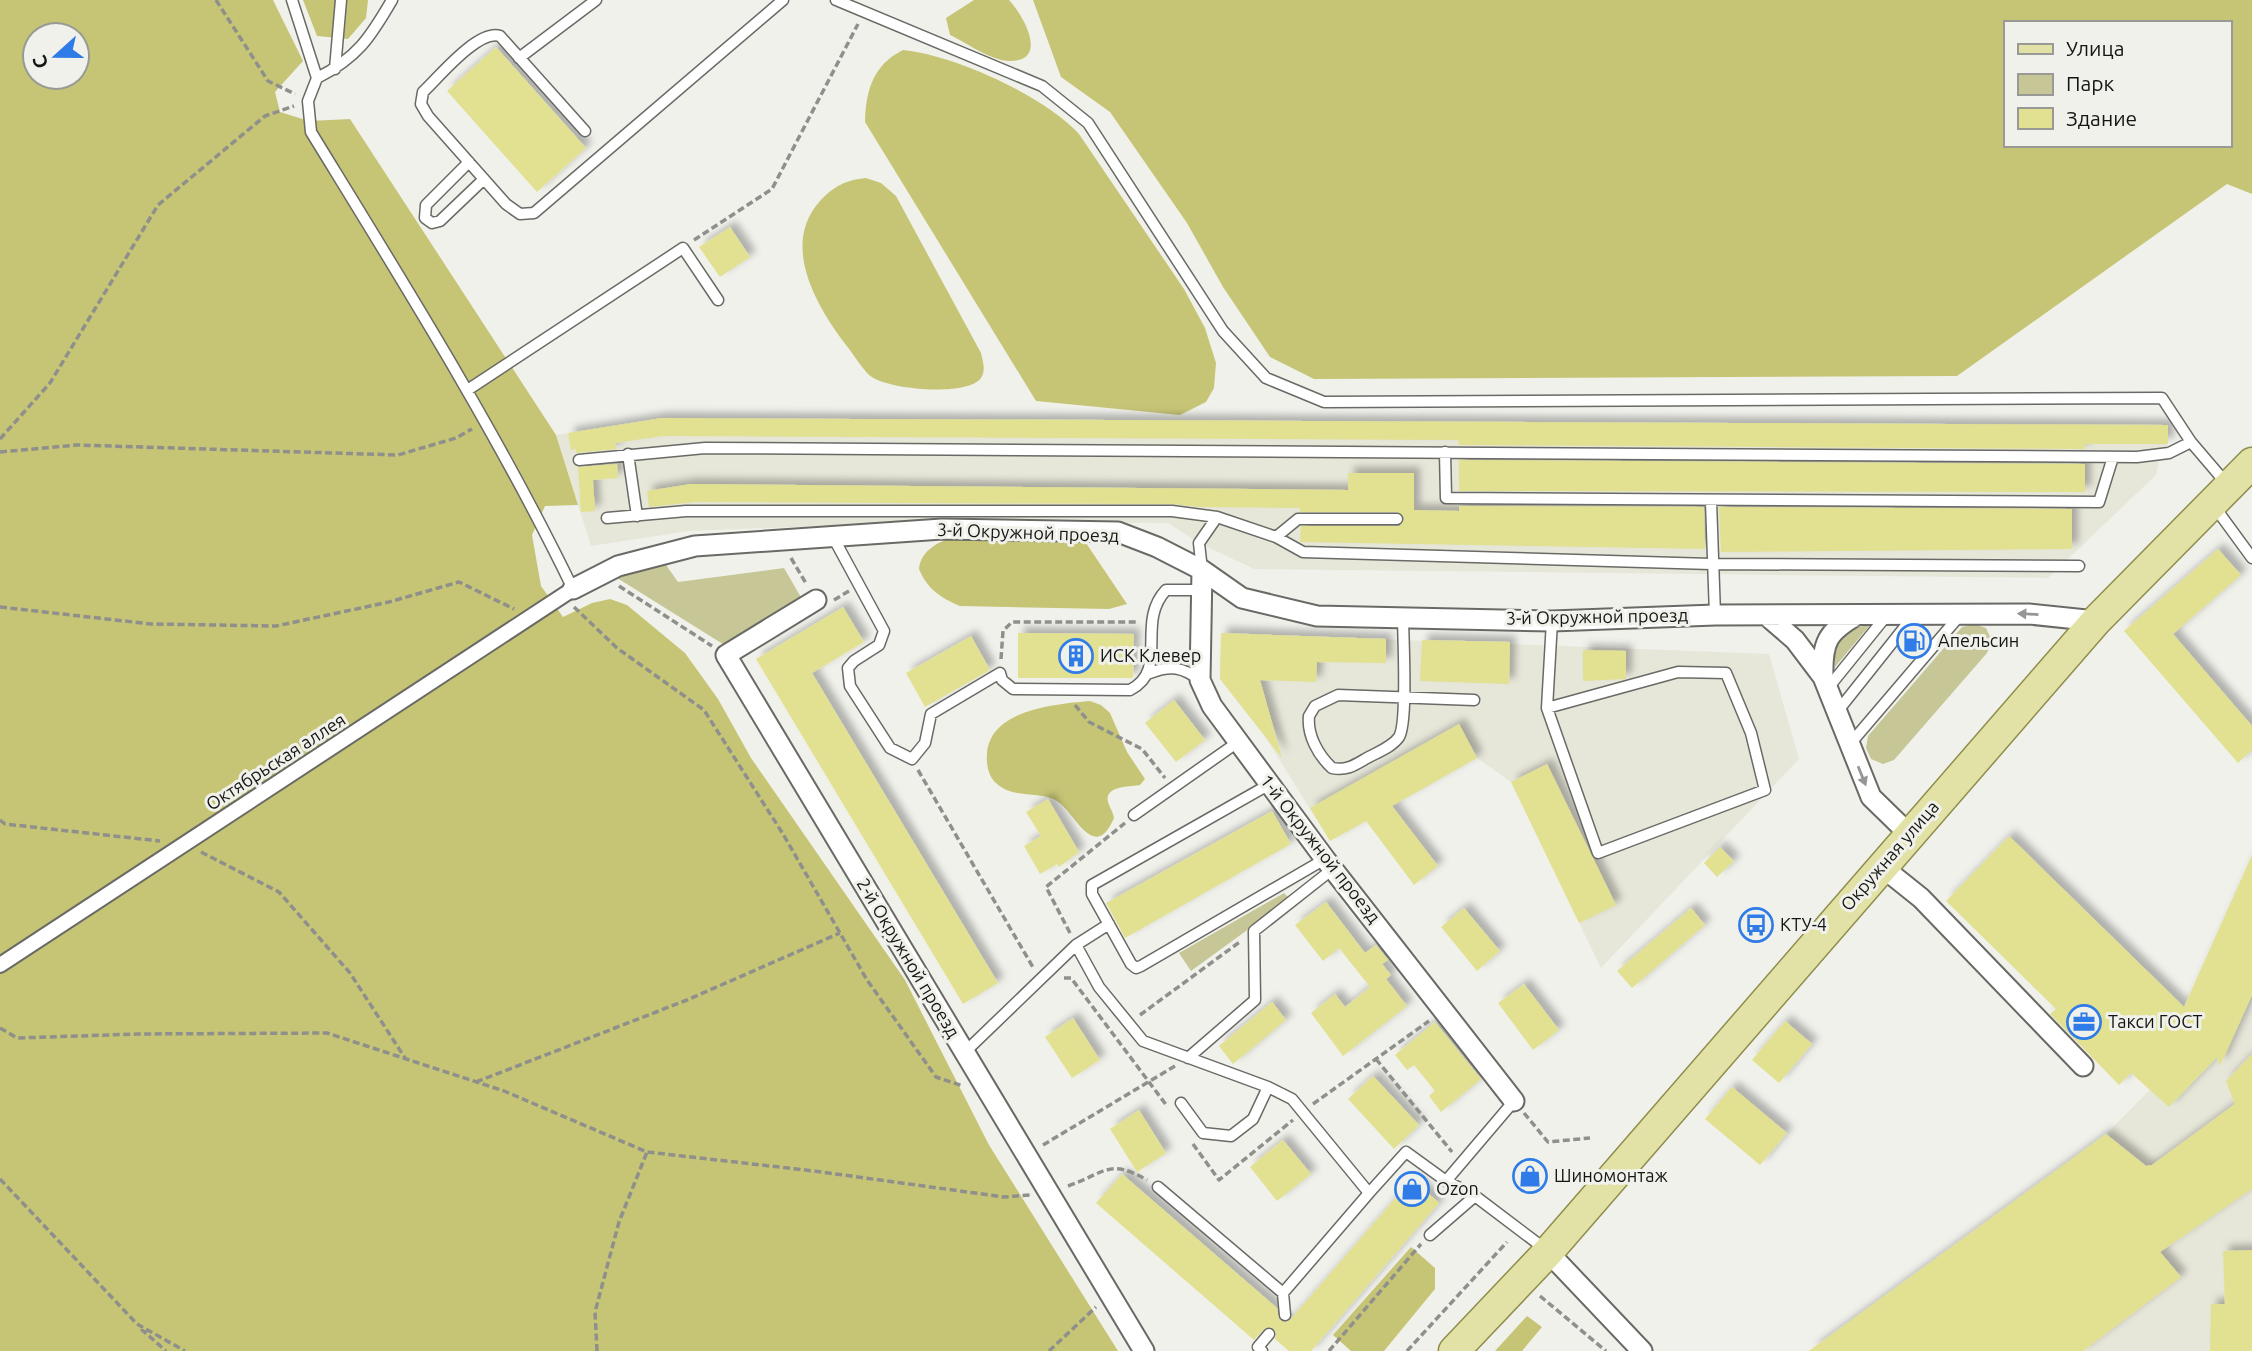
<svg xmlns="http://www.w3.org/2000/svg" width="2252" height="1351" font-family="Ubuntu,sans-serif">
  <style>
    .built { fill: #e6e6d9 }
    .green { fill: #c6c697 }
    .forest { fill: #c6c576; fill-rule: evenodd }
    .building { fill: #e1e191; filter: url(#shadow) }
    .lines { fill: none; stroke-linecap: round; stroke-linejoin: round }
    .service-casing { stroke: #696a65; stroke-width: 13 }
    .pedestrian-casing { stroke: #696a65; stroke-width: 18 }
    .minor-casing { stroke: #696a65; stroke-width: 23 }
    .primary-casing { stroke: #8e8d4c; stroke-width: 33 }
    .path { stroke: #8f8f8c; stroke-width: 3.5; stroke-dasharray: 7 3.5; stroke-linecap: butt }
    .service { stroke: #fff; stroke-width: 10 }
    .pedestrian { stroke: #fff; stroke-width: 14 }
    .minor { stroke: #fff; stroke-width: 19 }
    .primary { stroke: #e2e2a6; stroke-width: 30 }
    .oneway { fill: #969695 }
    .labels { text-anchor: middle; stroke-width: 6; stroke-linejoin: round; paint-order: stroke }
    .street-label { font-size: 18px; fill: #151513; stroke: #f1f1ec }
    .poi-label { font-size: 18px; fill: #151513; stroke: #f1f1ec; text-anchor: start }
  </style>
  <defs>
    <filter id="shadow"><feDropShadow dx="6" dy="-6" stdDeviation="3.5" flood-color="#0004"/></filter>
  </defs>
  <rect width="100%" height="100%" fill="#f1f1ec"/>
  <path class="built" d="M 662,418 L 2168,425 L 2168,444 L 2161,454 L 2156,475 L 2048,578 L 1254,569 L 1199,543 L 1168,523 L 945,521 L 689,531 L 591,546 L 556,435 Z
    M 1221,633 L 1769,654 L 1799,759 L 1601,968 L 1511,782 L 1477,758 L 1330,841 L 1264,735 L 1220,679 Z
    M 2252,855 L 2252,1351 L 1809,1351 L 2106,1134 L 2208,1031 Z"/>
  <path class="green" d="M 666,565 L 678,582 L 784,568 L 802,599 L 726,646 L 614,576 Z
    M 1974,624 L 1986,628 L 1992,641 L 1987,653 L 1894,760 L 1883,764 L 1871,759 L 1866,748 L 1868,736 L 1962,627 Z
    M 1870,625 L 1835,667 C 1833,637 1841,629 1870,625 Z
    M 1284,893 L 1290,899 L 1191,971 L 1179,953 Z"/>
  <path class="forest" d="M 0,0 L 273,0 L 303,61 L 275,92 L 280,112 L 309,121 L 350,119 L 556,435 L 578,505 L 545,506 L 532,535 L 541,586 L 563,617 L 592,603 L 610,599 L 627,605 L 685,653 L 718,699 L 751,758 L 905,980 L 989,1145 L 1118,1351 L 0,1351 ZM 35,35 L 77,35 L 77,77 L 35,77 Z
    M 303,0 L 368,0 L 366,18 L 348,39 L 317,36 Z
    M 974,0 L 1009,0 C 1024,16 1049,61 1010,61 C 991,61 967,43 950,35 L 946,18 Z
    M 1033,0 L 2252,0 L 2252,194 L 2227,184 L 1957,376 L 1314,379 L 1270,357 L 1223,287 L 1187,223 L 1110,112 L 1061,77 ZM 2005,23 L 2229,23 L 2229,145 L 2005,145 Z
    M 903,50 C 954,55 1045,96 1079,134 L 1184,289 L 1205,328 L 1216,363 L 1214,388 L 1206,402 L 1180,415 L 1036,401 L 865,122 C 866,90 873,65 903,50 Z
    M 866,178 L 881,183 L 896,196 L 981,353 C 983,362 986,370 981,378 C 968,397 886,390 869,375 C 861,367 854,355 846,345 C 817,307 780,245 820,201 C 834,186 846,180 866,178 Z
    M 956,537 L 1086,543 L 1127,604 L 1109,609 L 960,606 C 941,598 927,589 919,569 C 921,550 939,541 956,537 Z
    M 1090,701 L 1101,705 L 1110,713 L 1127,752 L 1145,779 L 1140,785 C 1131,787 1104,785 1108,802 C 1110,808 1113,812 1114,818 C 1094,864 1075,812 1057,801 C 1039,790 1014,800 996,783 C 988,776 986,763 987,753 C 991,709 1057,704 1090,701 Z
    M 1411,1247 L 1435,1268 L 1435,1289 L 1384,1351 L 1351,1351 L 1333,1335 Z
    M 1527,1316 L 1542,1327 L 1522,1351 L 1495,1351 Z"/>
  <path class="building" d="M 496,47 L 586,148 L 537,192 L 447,91 Z
    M 730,227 L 750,257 L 720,277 L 699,247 Z
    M 662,418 L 2168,425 L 2168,444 L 2085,444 L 2085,449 L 1459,445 L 1458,440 L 662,436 L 615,443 L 616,449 L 576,453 L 576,449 L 571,450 L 568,433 Z
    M 1459,460 L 2085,464 L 2085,492 L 1459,491 Z
    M 617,464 L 618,478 L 593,480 L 595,511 L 581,512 L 578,467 Z
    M 1348,473 L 1414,473 L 1414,510 L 1459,511 L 1459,506 L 1704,507 L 1705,549 L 1300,542 L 1301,526 L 1400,526 L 1404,518 L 1397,512 L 1300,512 L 1300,508 L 1200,507 L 1172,504 L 695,502 L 649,507 L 647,491 L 691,484 L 1348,490 Z
    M 1719,507 L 2072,509 L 2072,549 L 1721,552 Z
    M 2218,549 L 2241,575 L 2173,634 L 2252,726 L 2252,750 L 2238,763 L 2124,631 Z
    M 843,607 L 864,642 L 812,673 L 998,983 L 963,1004 L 756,659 Z
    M 1018,633 L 1134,634 L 1133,678 L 1018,678 Z
    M 1221,633 L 1386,639 L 1386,663 L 1317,662 L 1316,682 L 1260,680 L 1282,758 L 1220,679 Z
    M 971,636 L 990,670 L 925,707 L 906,673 Z
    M 1422,640 L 1510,642 L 1509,684 L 1420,681 Z
    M 1583,650 L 1626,651 L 1626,679 L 1583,681 Z
    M 1174,700 L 1205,740 L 1176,762 L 1145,723 Z
    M 1459,724 L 1477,758 L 1392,806 L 1438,866 L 1414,885 L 1366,821 L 1330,841 L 1310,808 Z
    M 1547,764 L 1616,905 L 1579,923 L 1511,782 Z
    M 1048,799 L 1079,852 L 1059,867 L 1057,864 L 1040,874 L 1024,846 L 1041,836 L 1026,812 Z
    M 1272,811 L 1291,844 L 1125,938 L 1106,903 Z
    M 2009,836 L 2184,1007 L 2252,855 L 2252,995 L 2220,1066 L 2217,1057 L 2169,1107 L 2131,1073 L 2119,1085 L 2050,1014 L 2056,1009 L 1946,901 Z
    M 1720,847 L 1734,861 L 1717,877 L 1704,863 Z
    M 1326,902 L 1365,953 L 1376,945 L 1388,960 L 1382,964 L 1391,975 L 1386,979 L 1407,1006 L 1343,1056 L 1311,1013 L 1335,994 L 1345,1007 L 1370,987 L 1339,948 L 1323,961 L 1295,925 Z
    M 1464,908 L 1500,951 L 1477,971 L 1441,927 Z
    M 1691,908 L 1705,925 L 1632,988 L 1617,971 Z
    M 1524,984 L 1559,1030 L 1533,1050 L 1498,1003 Z
    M 1272,1002 L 1286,1020 L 1233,1064 L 1219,1046 Z
    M 1073,1018 L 1100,1060 L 1072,1078 L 1045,1037 Z
    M 1785,1021 L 1812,1044 L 1779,1083 L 1752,1060 Z
    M 1435,1022 L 1481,1079 L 1441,1112 L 1429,1096 L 1435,1091 L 1414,1065 L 1407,1070 L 1395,1055 Z
    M 2252,1054 L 2252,1189 L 2160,1252 L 2181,1277 L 2083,1351 L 1809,1351 L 2106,1134 L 2146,1166 L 2152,1165 L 2235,1104 L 2226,1081 Z
    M 1373,1076 L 1419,1125 L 1394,1149 L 1348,1099 Z
    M 1732,1087 L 1787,1133 L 1760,1165 L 1705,1119 Z
    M 1139,1110 L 1166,1153 L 1137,1172 L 1110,1129 Z
    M 1283,1140 L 1311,1174 L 1277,1201 L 1250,1167 Z
    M 1122,1174 L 1277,1308 L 1279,1319 L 1285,1322 L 1290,1320 L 1412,1179 L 1439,1203 L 1311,1351 L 1289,1351 L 1275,1339 L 1276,1332 L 1271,1327 L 1264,1329 L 1254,1340 L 1096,1203 Z
    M 2252,1250 L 2252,1351 L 2210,1351 L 2211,1304 L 2225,1304 L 2223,1251 Z"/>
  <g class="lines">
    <g class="service-casing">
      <path id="service" d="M 292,0 L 317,78 L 308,101 L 311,132 C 403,282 496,430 573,589
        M 836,0 L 1042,86 L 1088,123 L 1223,331 L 1266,378 L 1324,402 L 2162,398 L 2191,442
        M 519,58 L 596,0
        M 335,69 L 341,0
        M 317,78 C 357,58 370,38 392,0
        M 585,131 L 500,36 C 478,29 439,77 423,92 L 421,104 L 428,116 L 506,204 L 520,214 L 534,213 L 783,0
        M 469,162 L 426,205 L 425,218 L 432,223 L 440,221 L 484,179
        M 469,389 L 683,248 L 718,300
        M 1445,452 L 1446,498 L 2099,502 L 2113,457
        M 628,454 L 637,516
        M 579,460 L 705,448 L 2137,457 L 2169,453 L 2191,442 L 2226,483
        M 1711,501 L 1715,615
        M 2214,506 L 2252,558
        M 607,518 L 686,511 L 1172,511 L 1217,517 L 1276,537 L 1298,519 L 1397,519
        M 833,537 L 884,631 L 879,645 L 854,661 L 848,668 L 850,686 L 890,748 L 912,759 L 925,743 L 931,714 L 1000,673 L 1002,680 L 1013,689 L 1130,690 C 1170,670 1135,623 1166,590 L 1203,590
        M 1276,537 L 1303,552 L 1711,564 L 2079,566
        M 1202,570 L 1199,543 L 1217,517
        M 1403,616 C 1403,638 1408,722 1399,737 C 1392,747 1378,752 1367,758 C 1355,765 1347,771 1332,768 C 1318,755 1307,735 1309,716 L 1315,706 L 1338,695 L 1474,700
        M 1150,673 C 1171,665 1182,667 1200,680
        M 1828,688 L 1887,615
        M 1547,708 L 1678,672 L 1726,673 L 1751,733 L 1765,790 L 1598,853 L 1547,708 L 1552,621
        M 1837,712 L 1915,614
        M 1850,744 L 1961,614
        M 1270,784 L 1092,885 L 1092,894 L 1131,964 L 1136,968 L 1141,966 L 1325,859
        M 1134,815 L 1238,742
        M 1076,945 L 1099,987 L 1143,1041 L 1268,1087 L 1292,1099 L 1369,1193 L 1406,1152 L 1446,1181 L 1475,1196 L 1545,1249
        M 965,1052 L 1076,945 L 1109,924
        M 1188,1058 L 1255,1000 L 1254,931 L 1334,868
        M 1181,1103 L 1203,1133 L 1231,1136 L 1253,1119 L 1268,1087
        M 1446,1181 L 1514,1101
        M 1158,1187 L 1283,1293 L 1369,1193
        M 1430,1235 L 1475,1196
        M 1283,1293 L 1285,1315
        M 1262,1351 L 1258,1347 L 1269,1334"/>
    </g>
    <g class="pedestrian-casing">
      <path id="pedestrian" d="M 0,965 L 573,589"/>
    </g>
    <g class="minor-casing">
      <path id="minor" d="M 1202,570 L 1200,680 L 1212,706 L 1325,859 L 1514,1101
        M 573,589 L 618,566 L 695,546 L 942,529 L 1118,532 L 1157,547 L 1202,570 L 1242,598 L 1317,616 L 1552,621 L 1715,615 L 2029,614 L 2096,621
        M 816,600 L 726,655 L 1144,1351
        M 1766,615 L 1795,640 L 1823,677 L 1871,797 L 1909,834
        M 1823,677 C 1822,642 1827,632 1857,615
        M 1881,866 L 1921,898 L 2083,1066
        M 1548,1252 L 1642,1351"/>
    </g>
    <g class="primary-casing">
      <path id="primary" d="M 1454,1351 L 1548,1252 L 2096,621 L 2252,463"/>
    </g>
    <path class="path" d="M 216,0 L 268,81 L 295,94
      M 694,240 L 772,189 L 858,24
      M 0,439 L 50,383 L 158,205 L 265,116 L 294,106
      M 0,452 L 77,445 L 398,455 L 456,438 L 472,429
      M 791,558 L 807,585
      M 619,586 L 712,646
      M 834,600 L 849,591
      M 0,607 L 151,624 L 276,626 L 389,602 L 459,582 L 514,609
      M 574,607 L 617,648 L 704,710 L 783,834 L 867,980 L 936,1077 L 963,1086
      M 1001,659 L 1003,631 L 1012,622 L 1138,622
      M 1075,705 L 1089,722 L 1142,749 L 1165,778
      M 918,770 L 1034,969
      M 0,820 L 5,824 L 160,841
      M 201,852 L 279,892 L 350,973 L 405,1058
      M 1070,933 L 1046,887 L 1125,823
      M 1064,978 L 1071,978 L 1167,1106
      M 1140,1015 L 1241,941
      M 0,1028 L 17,1038 L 138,1034 L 327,1033 L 504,1091 L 647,1152 L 814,1171 L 1004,1197 L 1030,1195
      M 1376,1059 L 1452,1152
      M 476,1082 L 687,1000 L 840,933
      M 1313,1104 L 1429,1021
      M 1524,1113 L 1548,1142 L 1590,1138
      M 1193,1144 L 1219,1180 L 1293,1120
      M 1043,1145 L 1175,1066
      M 0,1179 L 137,1324 L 185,1351
      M 1068,1186 C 1105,1173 1109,1158 1147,1180
      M 1540,1296 L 1606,1351
      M 141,1329 L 166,1351
      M 597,1351 L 595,1312 L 619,1222 L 647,1152
      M 1049,1351 L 1096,1307
      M 1329,1351 L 1421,1244
      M 1407,1351 L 1507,1242"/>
    <use href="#service" class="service"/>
    <use href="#pedestrian" class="pedestrian"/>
    <use href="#minor" class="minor"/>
    <use href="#primary" class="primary"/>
  </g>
  <defs><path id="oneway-solid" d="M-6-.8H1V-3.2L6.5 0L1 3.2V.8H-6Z" transform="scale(1.75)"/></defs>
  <g class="oneway">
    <use href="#oneway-solid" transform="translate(2028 614) rotate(-177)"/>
    <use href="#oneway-solid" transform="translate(1862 776) rotate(68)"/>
  </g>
  <defs>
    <g id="fuel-ring" transform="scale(1.75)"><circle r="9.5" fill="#f1f1ec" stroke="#2f7be7" stroke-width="1.5"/><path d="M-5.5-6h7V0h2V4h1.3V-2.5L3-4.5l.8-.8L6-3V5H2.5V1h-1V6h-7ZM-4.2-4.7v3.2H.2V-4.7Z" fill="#2f7be7"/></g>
    <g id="building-ring" transform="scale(1.75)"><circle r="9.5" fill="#f1f1ec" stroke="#2f7be7" stroke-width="1.5"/><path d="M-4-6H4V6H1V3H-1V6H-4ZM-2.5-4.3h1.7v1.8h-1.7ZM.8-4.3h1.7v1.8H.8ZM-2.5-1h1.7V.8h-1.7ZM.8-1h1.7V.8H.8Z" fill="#2f7be7"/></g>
    <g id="bus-ring" transform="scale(1.75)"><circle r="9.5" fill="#f1f1ec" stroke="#2f7be7" stroke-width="1.5"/><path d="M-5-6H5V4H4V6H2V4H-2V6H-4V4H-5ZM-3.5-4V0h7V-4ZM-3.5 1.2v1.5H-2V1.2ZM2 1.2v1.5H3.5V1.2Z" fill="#2f7be7"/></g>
    <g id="office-ring" transform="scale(1.75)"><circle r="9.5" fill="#f1f1ec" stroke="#2f7be7" stroke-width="1.5"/><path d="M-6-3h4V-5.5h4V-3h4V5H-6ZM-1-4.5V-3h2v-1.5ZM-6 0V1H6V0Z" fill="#2f7be7"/></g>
    <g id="shop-ring" transform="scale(1.75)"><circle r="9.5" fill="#f1f1ec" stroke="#2f7be7" stroke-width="1.5"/><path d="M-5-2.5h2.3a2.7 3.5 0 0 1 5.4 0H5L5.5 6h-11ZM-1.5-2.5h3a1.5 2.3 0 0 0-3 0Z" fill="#2f7be7"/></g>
  </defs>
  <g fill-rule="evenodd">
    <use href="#fuel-ring" x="1914" y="641"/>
    <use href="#building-ring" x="1076" y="656"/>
    <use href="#bus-ring" x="1756" y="925"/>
    <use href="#office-ring" x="2084" y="1022"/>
    <use href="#shop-ring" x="1530" y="1176"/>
    <use href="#shop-ring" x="1412" y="1189"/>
  </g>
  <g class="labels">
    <g class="street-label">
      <text transform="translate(1028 533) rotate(2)" y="6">3-й Окружной проезд</text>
      <text transform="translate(1597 617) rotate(-1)" y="6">3-й Окружной проезд</text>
      <text transform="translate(276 762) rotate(-33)" y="6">Октябрьская аллея</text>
      <text transform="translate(1320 849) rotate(52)" y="6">1-й Окружной проезд</text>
      <text transform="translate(1890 856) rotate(-49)" y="6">Окружная улица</text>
      <text transform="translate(908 958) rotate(59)" y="6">2-й Окружной проезд</text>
    </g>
    <g class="poi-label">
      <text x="1938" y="647">Апельсин</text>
      <text x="1100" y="662">ИСК Клевер</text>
      <text x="1780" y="931">КТУ-4</text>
      <text x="2108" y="1028">Такси ГОСТ</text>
      <text x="1554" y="1182">Шиномонтаж</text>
      <text x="1436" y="1195">Ozon</text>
    </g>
  </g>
  <rect x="2004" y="21" width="228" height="126" fill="#f1f1ec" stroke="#999995" stroke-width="2"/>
  <rect x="2018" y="44" width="35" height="10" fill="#e2e2a6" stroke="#999995" stroke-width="2"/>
  <text x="2066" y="56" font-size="21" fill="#151513">Улица</text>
  <rect x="2018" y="74" width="35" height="21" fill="#c6c697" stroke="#999995" stroke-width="2"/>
  <text x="2066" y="91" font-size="21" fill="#151513">Парк</text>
  <rect x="2018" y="108" width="35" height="21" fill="#e1e191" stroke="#999995" stroke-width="2"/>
  <text x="2066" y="126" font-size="21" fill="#151513">Здание</text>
  <g transform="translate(56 56) rotate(249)"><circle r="33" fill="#f1f1ec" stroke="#999995" stroke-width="2"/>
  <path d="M0-5L12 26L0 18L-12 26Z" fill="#2f7be7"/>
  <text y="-10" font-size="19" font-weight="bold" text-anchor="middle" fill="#151513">С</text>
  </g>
</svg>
